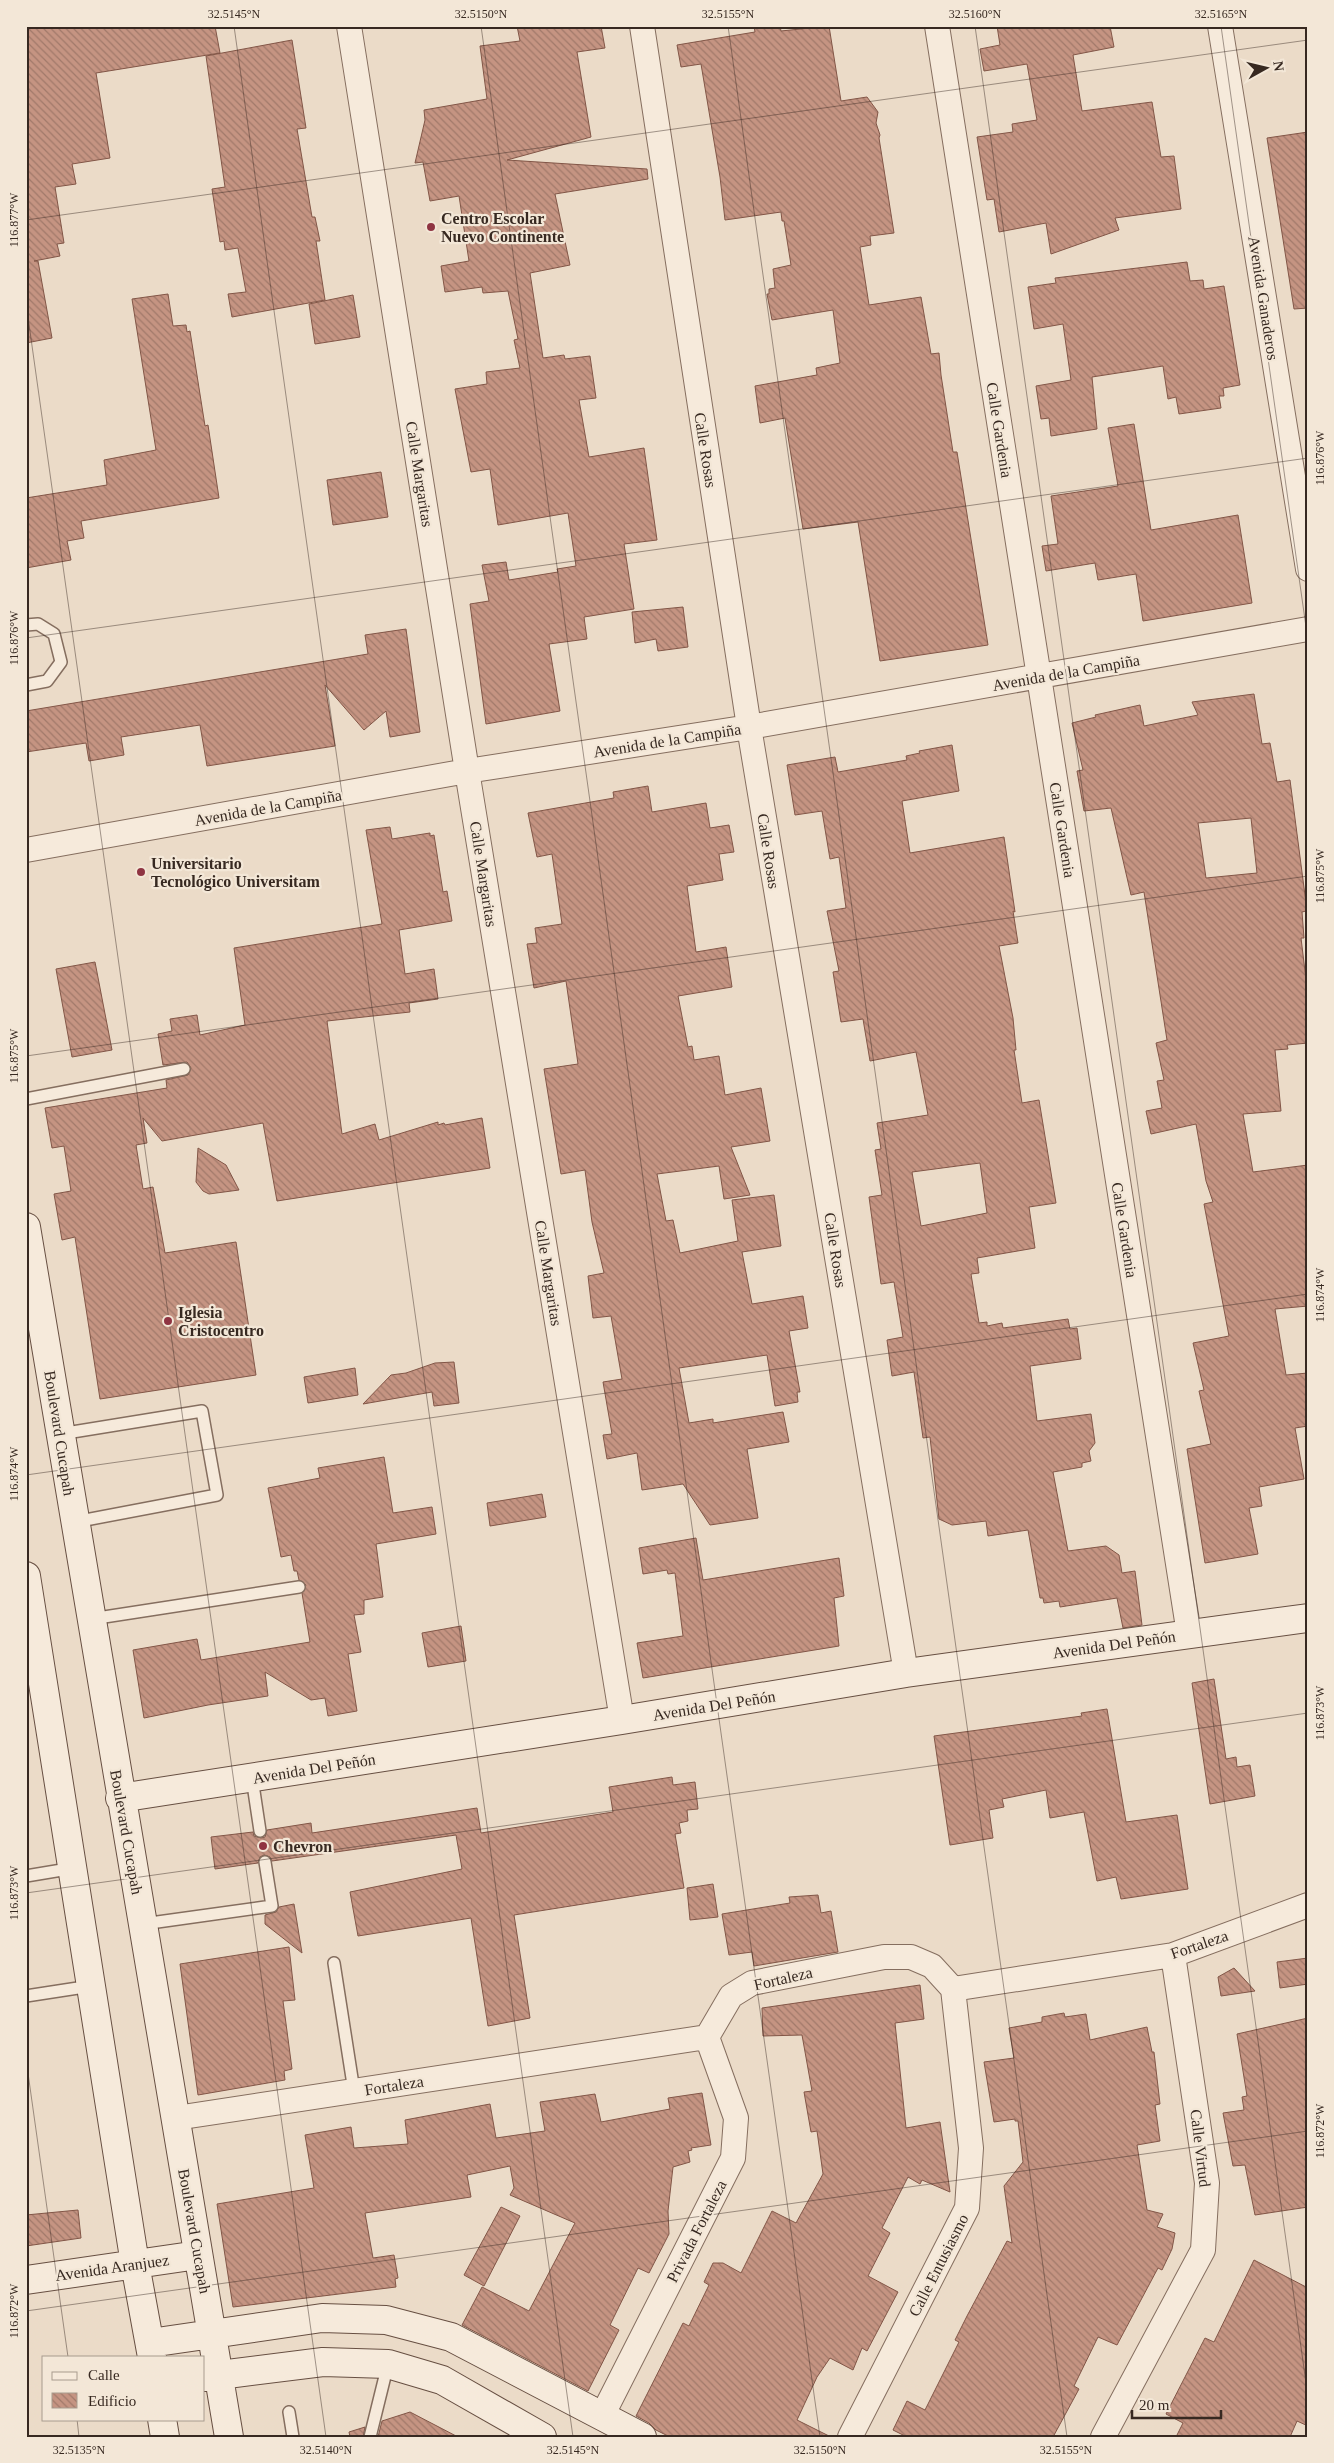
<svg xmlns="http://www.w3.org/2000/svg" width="1334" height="2463" font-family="'Times New Roman',serif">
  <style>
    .building { fill: url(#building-back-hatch); stroke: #825647; fill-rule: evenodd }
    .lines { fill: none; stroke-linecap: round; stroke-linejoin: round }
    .lane-casing { stroke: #856e5f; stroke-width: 14 }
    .street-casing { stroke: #856e5f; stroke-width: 26 }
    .secondary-casing { stroke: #674f42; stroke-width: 30 }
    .lane { stroke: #f6eadb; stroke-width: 11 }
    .street { stroke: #f6eadb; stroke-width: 24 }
    .secondary { stroke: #f6eadb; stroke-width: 28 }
    .ticks { fill: none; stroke: #372921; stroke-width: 1; stroke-opacity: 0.45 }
    .poi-dot { fill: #8f3442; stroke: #f3e7d7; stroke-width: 2 }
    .labels { text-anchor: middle; stroke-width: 4.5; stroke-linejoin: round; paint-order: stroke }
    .poi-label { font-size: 16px; font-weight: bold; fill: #372921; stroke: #f3e7d7; text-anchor: start }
    .street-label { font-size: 16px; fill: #372921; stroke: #f3e7d7 }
    .neatline { fill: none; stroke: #372921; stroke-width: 2 }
    .ticks-label { font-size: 12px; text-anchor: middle; fill: #372921 }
  </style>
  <defs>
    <pattern id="building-back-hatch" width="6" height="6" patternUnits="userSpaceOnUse" patternTransform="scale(1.25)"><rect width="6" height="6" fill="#c59482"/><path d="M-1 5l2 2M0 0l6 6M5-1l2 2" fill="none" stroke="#a1796a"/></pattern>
  </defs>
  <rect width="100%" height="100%" fill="#ebdbc8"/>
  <path class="building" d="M 26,26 L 215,26 L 220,53 L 96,73 L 110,158 L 72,164 L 76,184 L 55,187 L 64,243 L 57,244 L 60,256 L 34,261 L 38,261 L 52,338 L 26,343 Z
    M 517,26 L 601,26 L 605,48 L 577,52 L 591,137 L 507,160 L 647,169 L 648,179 L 555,194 L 570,265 L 530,273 L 543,358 L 564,355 L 565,359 L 590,356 L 596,398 L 579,400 L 589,457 L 644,448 L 657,540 L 624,544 L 634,609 L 584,617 L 587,639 L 549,644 L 560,711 L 486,724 L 470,604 L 489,601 L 482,565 L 506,562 L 509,580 L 558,572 L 557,569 L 576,566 L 568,513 L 498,525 L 490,469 L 471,472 L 455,389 L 487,384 L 486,372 L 520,368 L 514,340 L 518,339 L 508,291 L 483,293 L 482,287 L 445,292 L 441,266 L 469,261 L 459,196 L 430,201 L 423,162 L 415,163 L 425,120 L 424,110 L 487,99 L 480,46 L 520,41 Z
    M 754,26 L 780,26 L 781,31 L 829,26 L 841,101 L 867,97 L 878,112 L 876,123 L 880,135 L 879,138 L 894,233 L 870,236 L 871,245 L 860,247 L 869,305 L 921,297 L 931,354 L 939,353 L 941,375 L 953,452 L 957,452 L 988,645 L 880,661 L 858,522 L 803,529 L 785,418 L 760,423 L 755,386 L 817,375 L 816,368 L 840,363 L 833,310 L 772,320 L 767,294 L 769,294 L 769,289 L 775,288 L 773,269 L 791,265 L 784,221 L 782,221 L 781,212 L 725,220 L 720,177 L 701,64 L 681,67 L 677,45 L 755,32 Z
    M 997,26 L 1110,26 L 1114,47 L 1073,55 L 1082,111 L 1152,102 L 1161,157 L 1174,156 L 1181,209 L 1115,218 L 1119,230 L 1051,254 L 1046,223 L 999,232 L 994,199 L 987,200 L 977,137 L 1013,132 L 1012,124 L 1037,120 L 1027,64 L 984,71 L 980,49 L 1000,45 Z
    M 292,40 L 306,128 L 297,129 L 312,217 L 315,217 L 320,241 L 316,241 L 325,300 L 232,317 L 228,294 L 246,292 L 238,248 L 225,250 L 224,241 L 220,242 L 212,189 L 225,187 L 206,56 Z
    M 1308,132 L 1308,308 L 1294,309 L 1267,138 Z
    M 1187,262 L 1190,281 L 1203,280 L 1204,289 L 1224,286 L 1240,385 L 1223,388 L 1224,396 L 1219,396 L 1221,408 L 1179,414 L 1176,397 L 1168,399 L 1163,366 L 1092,377 L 1097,429 L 1051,436 L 1049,418 L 1041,419 L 1036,386 L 1071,380 L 1063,324 L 1034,329 L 1028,287 L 1056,283 L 1055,278 Z
    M 168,294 L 173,326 L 186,325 L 187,332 L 190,331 L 205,426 L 208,425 L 219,498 L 81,521 L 84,538 L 67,541 L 71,560 L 26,568 L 26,498 L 107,485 L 104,460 L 156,450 L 132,299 Z
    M 353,295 L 360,337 L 315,344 L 309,304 Z
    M 1134,424 L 1151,530 L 1238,515 L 1252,603 L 1143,621 L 1136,574 L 1098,580 L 1095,563 L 1046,571 L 1042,546 L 1058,544 L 1051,496 L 1118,486 L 1108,428 Z
    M 381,472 L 388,517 L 333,525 L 327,480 Z
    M 683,607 L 688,647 L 658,651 L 656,639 L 635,643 L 632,612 Z
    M 406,629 L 420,732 L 390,737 L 386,711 L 364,730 L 325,685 L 335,746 L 207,766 L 200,725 L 121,737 L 124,755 L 89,761 L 86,743 L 26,752 L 26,711 L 368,654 L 365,635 Z
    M 1254,694 L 1262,744 L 1270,743 L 1277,782 L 1290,780 L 1306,903 L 1306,911 L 1302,912 L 1304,938 L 1301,938 L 1308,996 L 1308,1043 L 1287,1045 L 1288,1049 L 1275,1050 L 1281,1111 L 1243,1114 L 1253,1172 L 1308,1165 L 1308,1306 L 1275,1309 L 1286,1375 L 1308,1373 L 1308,1426 L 1295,1428 L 1304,1479 L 1259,1487 L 1262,1506 L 1249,1508 L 1258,1554 L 1205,1563 L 1187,1449 L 1211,1444 L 1199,1391 L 1204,1390 L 1193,1343 L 1229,1336 L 1204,1204 L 1213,1202 L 1206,1181 L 1196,1124 L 1151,1134 L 1146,1111 L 1162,1108 L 1157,1081 L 1164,1080 L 1156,1043 L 1167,1040 L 1144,892 L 1131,895 L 1111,808 L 1084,811 L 1077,771 L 1083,770 L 1072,723 L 1096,717 L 1095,715 L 1140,705 L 1144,726 L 1198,715 L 1192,702 ZM 1251,818 L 1257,873 L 1206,878 L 1198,823 Z
    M 952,745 L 959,791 L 902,801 L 910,853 L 1004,837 L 1015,912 L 1013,911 L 1018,943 L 999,946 L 1013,1018 L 1016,1050 L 1014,1050 L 1022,1103 L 1039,1100 L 1056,1203 L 1029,1207 L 1035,1248 L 977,1258 L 979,1273 L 971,1274 L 979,1323 L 987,1322 L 987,1326 L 1002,1323 L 1003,1328 L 1068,1319 L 1070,1329 L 1077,1328 L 1081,1359 L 1030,1366 L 1037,1421 L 1091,1414 L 1095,1443 L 1089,1451 L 1091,1461 L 1082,1463 L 1082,1467 L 1053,1472 L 1068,1551 L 1106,1546 L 1119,1555 L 1122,1573 L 1135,1571 L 1142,1625 L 1123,1628 L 1117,1598 L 1060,1607 L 1059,1601 L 1044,1603 L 1043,1598 L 1040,1598 L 1028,1530 L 988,1536 L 986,1521 L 952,1525 L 939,1519 L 930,1437 L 923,1438 L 914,1372 L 892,1376 L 887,1340 L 903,1337 L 894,1282 L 881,1284 L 869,1197 L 882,1195 L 875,1150 L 881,1149 L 877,1123 L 928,1115 L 916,1052 L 870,1061 L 863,1019 L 841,1022 L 833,972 L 839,971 L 827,911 L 846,908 L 839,857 L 830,859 L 822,811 L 795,815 L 787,765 L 835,757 L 838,772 L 907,760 L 906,756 L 920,753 L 919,751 ZM 980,1163 L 987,1213 L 921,1226 L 912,1172 Z
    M 648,786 L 652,812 L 706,803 L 710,828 L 729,825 L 734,852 L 719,854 L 723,880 L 687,886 L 696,952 L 726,947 L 732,987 L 678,996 L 688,1047 L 692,1046 L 694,1060 L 719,1056 L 725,1095 L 761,1088 L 770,1141 L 731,1147 L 750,1195 L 724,1199 L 719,1166 L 657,1174 L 666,1221 L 673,1220 L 680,1253 L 738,1241 L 732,1200 L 774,1195 L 781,1246 L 742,1252 L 752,1304 L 803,1296 L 808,1328 L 789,1331 L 800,1392 L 797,1392 L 798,1402 L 775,1406 L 767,1355 L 679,1368 L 689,1423 L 713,1419 L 713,1423 L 783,1412 L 789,1442 L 747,1449 L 758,1518 L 710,1525 L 683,1484 L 642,1490 L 637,1453 L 607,1459 L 603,1435 L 612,1434 L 603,1382 L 622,1379 L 611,1316 L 593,1318 L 588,1276 L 604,1273 L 592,1222 L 585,1170 L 561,1174 L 544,1069 L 578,1064 L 566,981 L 534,988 L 527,944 L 537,943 L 535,928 L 562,924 L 552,854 L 537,857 L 528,813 L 614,798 L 613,792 Z
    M 390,827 L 392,839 L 430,833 L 430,836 L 434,835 L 443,892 L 447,891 L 452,921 L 399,930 L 405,974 L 434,969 L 438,999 L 409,1003 L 410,1012 L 327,1021 L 342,1134 L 375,1124 L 379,1140 L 438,1122 L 438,1125 L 444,1123 L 445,1125 L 482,1118 L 490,1168 L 277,1201 L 263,1123 L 162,1141 L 143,1118 L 147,1143 L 136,1145 L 143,1189 L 153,1187 L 165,1253 L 236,1242 L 256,1375 L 100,1399 L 75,1237 L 62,1240 L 54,1194 L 71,1191 L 64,1146 L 52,1148 L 45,1108 L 167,1088 L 166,1080 L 188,1075 L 191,1068 L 187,1062 L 163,1065 L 158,1034 L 172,1031 L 170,1019 L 197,1015 L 200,1035 L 245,1025 L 234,948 L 382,924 L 366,830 Z
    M 95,962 L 112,1050 L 72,1057 L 56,969 Z
    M 198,1148 L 226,1165 L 239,1190 L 209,1194 L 203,1191 L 196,1182 Z
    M 454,1362 L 459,1403 L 434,1406 L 432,1392 L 363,1404 L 391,1375 L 406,1373 L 435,1363 Z
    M 355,1368 L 358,1395 L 308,1403 L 304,1377 Z
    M 384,1457 L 393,1513 L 432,1507 L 436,1534 L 376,1544 L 383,1597 L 364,1600 L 364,1614 L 354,1615 L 361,1652 L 348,1654 L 357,1711 L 328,1716 L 325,1698 L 311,1700 L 265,1672 L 268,1696 L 208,1705 L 144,1718 L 133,1650 L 197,1639 L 201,1660 L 310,1642 L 302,1593 L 306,1585 L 299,1580 L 297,1571 L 294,1571 L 291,1555 L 281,1557 L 268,1488 L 320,1478 L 318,1468 Z
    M 542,1494 L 546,1517 L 490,1526 L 487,1503 Z
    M 696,1538 L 703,1580 L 839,1558 L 844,1596 L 834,1598 L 839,1646 L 643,1678 L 637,1643 L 683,1636 L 675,1573 L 668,1574 L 667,1570 L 643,1574 L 639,1548 Z
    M 461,1626 L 466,1661 L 428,1667 L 422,1633 Z
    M 1214,1679 L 1226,1759 L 1236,1757 L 1237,1767 L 1250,1765 L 1255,1796 L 1210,1804 L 1192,1683 Z
    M 1107,1709 L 1126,1822 L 1177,1815 L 1188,1889 L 1121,1899 L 1116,1877 L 1097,1881 L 1084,1812 L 1050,1818 L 1046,1790 L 1002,1799 L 1004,1807 L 989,1810 L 993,1838 L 950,1845 L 934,1736 L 1082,1716 L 1081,1713 Z
    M 672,1777 L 673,1785 L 695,1782 L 698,1809 L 687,1810 L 688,1821 L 679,1823 L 681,1833 L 675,1834 L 684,1888 L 514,1915 L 530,2018 L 488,2026 L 471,1918 L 358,1936 L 350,1892 L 462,1869 L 456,1835 L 272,1861 L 270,1857 L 264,1855 L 260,1857 L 258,1863 L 215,1869 L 211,1837 L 253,1832 L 254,1836 L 261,1838 L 265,1837 L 267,1830 L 311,1823 L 312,1833 L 477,1808 L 481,1833 L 613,1812 L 609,1787 Z
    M 713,1884 L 718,1917 L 690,1920 L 687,1888 Z
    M 818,1895 L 821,1913 L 831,1911 L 838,1952 L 754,1966 L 752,1952 L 729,1955 L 722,1914 L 790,1903 L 789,1897 Z
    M 294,1904 L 302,1953 L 265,1924 L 265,1915 L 276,1912 L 279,1907 Z
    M 289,1947 L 295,2000 L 283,2001 L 292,2069 L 284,2071 L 285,2080 L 198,2095 L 180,1964 Z
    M 1308,1958 L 1308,1984 L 1280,1988 L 1277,1962 Z
    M 1234,1968 L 1255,1991 L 1221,1996 L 1218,1977 Z
    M 920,1985 L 924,2019 L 895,2023 L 906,2128 L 940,2122 L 950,2192 L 922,2180 L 920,2184 L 908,2177 L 882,2228 L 890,2233 L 868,2276 L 898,2292 L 867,2351 L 862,2348 L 853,2370 L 830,2358 L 817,2377 L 797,2420 L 831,2437 L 670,2437 L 656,2430 L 649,2423 L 636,2416 L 683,2323 L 689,2326 L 709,2285 L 704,2282 L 713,2263 L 723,2263 L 741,2273 L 772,2211 L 796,2223 L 823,2174 L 817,2131 L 811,2132 L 804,2092 L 812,2091 L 802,2035 L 763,2036 L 762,2008 Z
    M 1064,2013 L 1065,2017 L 1086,2014 L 1090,2040 L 1147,2027 L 1152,2052 L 1154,2052 L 1160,2104 L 1155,2105 L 1160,2141 L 1137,2145 L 1147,2210 L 1163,2214 L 1157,2227 L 1175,2233 L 1172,2249 L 1162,2270 L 1158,2268 L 1117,2345 L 1098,2337 L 1074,2386 L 1079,2389 L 1053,2437 L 907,2437 L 893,2430 L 907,2401 L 925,2410 L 959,2342 L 955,2340 L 967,2316 L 1007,2241 L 1012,2243 L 1004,2186 L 1023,2162 L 1018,2121 L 1015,2121 L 1015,2119 L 994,2122 L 984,2062 L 1014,2058 L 1009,2028 L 1042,2022 L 1042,2017 Z
    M 1308,2018 L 1308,2207 L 1255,2215 L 1245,2165 L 1233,2166 L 1223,2113 L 1244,2110 L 1242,2097 L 1247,2096 L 1237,2034 Z
    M 702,2093 L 711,2145 L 691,2148 L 692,2150 L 688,2151 L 690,2162 L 673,2167 L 668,2211 L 669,2234 L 649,2273 L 638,2268 L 610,2325 L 619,2330 L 588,2391 L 462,2325 L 482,2287 L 529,2311 L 575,2223 L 510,2195 L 514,2188 L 510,2166 L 467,2175 L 471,2197 L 365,2213 L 373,2258 L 394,2255 L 398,2278 L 395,2279 L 396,2287 L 233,2307 L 217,2204 L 314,2188 L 305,2135 L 351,2127 L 354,2148 L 408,2144 L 405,2120 L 490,2104 L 496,2138 L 545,2131 L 540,2102 L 595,2094 L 601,2122 L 670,2109 L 668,2098 Z
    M 501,2207 L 520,2216 L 484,2286 L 464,2275 Z
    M 78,2210 L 81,2238 L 26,2246 L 26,2215 Z
    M 1254,2260 L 1308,2288 L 1308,2426 L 1297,2421 L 1290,2437 L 1176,2437 L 1183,2423 L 1166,2414 L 1205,2338 L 1214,2342 Z
    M 410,2412 L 458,2437 L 378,2437 L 382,2421 Z
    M 365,2427 L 363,2437 L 350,2437 L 349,2432 Z"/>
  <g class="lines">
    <g class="lane-casing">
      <path id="lane" d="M 26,625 L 38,624 L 54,634 L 61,662 L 47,681 L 26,685
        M 26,1099 L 184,1069
        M 60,1434 L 202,1411 L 217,1495 L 75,1522
        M 91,1619 L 299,1587
        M 252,1778 L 260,1831
        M 26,1876 L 74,1868
        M 143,1924 L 272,1906 L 265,1862
        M 334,1963 L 354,2091
        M 26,1996 L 91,1986
        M 289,2412 L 293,2437
        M 370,2437 L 388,2364"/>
    </g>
    <g class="street-casing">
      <path id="street" d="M 349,26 L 467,771 L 622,1720
        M 642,26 L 749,727 L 906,1673
        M 937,26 L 1189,1634
        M 1220,26 L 1308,569
        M 26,850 L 467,771 L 749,727 L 1308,629
        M 953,1989 L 1173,1955 L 1308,1905
        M 707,2037 L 731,1996 L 752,1983 L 884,1957 L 911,1957 L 932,1966 L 953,1989
        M 176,2118 L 707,2037
        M 602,2416 L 733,2158 L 736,2118 L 707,2037
        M 850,2437 L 967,2208 L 971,2148 L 953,1989
        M 1103,2437 L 1203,2250 L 1207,2183 L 1173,1955"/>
    </g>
    <g class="secondary-casing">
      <path id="secondary" d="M 26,1227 L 229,2437
        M 26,1576 L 135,2264 L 152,2357
        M 120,1798 L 622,1720 L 906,1673 L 1308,1618
        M 26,2280 L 198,2255
        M 150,2343 L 322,2318 L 386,2320 L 451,2337 L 642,2437
        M 204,2377 L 323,2362 L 388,2364 L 442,2380 L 542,2437
        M 162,2419 L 165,2437"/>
    </g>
    <use href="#lane" class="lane"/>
    <use href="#street" class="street"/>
    <use href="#secondary" class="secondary"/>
  </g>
  <path class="ticks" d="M 234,26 L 573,2437M 481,26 L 820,2437M 728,26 L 1067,2437M 975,26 L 1308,2397M 1221,26 L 1308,641M 26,220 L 1308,40M 26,303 L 326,2437M 26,638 L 1308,458M 26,1056 L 1308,876M 26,1475 L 1308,1294M 26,1893 L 1308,1713M 26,2059 L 68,2357M 26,2311 L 1308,2131M 77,2419 L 79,2437"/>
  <g class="poi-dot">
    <circle cx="431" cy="227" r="5"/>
    <circle cx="141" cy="872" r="5"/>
    <circle cx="168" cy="1321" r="5"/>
    <circle cx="263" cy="1846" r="5"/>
  </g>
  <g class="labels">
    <g class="poi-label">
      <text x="441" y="224">Centro Escolar<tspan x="441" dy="18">Nuevo Continente</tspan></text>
      <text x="151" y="869">Universitario<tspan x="151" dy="18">Tecnológico Universitam</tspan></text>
      <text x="178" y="1318">Iglesia<tspan x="178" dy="18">Cristocentro</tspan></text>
      <text x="273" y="1852">Chevron</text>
    </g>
    <g class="street-label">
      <text transform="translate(1264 298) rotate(81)" y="6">Avenida Ganaderos</text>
      <text transform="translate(1000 430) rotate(81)" y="6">Calle Gardenia</text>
      <text transform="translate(706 450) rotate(81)" y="6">Calle Rosas</text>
      <text transform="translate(420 474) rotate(81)" y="6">Calle Margaritas</text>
      <text transform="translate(1066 672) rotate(-10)" y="6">Avenida de la Campiña</text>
      <text transform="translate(667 740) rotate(-9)" y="6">Avenida de la Campiña</text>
      <text transform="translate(268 807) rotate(-10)" y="6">Avenida de la Campiña</text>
      <text transform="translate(1063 830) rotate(81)" y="6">Calle Gardenia</text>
      <text transform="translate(769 851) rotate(81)" y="6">Calle Rosas</text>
      <text transform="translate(484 874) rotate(81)" y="6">Calle Margaritas</text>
      <text transform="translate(1125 1230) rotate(81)" y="6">Calle Gardenia</text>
      <text transform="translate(836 1250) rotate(81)" y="6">Calle Rosas</text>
      <text transform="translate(549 1273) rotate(81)" y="6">Calle Margaritas</text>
      <text transform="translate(60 1433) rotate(81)" y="6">Boulevard Cucapah</text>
      <text transform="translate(1114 1644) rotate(-8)" y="6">Avenida Del Peñón</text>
      <text transform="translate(714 1705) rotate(-9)" y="6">Avenida Del Peñón</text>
      <text transform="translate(314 1768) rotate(-9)" y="6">Avenida Del Peñón</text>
      <text transform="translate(127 1832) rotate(80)" y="6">Boulevard Cucapah</text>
      <text transform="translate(1199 1944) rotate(-19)" y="6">Fortaleza</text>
      <text transform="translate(783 1978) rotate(-13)" y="6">Fortaleza</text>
      <text transform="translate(394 2085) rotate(-9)" y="6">Fortaleza</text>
      <text transform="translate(1201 2148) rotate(83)" y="6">Calle Virtud</text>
      <text transform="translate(195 2231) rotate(80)" y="6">Boulevard Cucapah</text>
      <text transform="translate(696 2231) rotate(-63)" y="6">Privada Fortaleza</text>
      <text transform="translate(938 2265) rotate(-63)" y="6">Calle Entusiasmo</text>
      <text transform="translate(112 2267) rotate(-8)" y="6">Avenida Aranjuez</text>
    </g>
  </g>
  <rect width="1334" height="2463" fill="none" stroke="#f3e7d7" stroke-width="55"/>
  <rect x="42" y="2356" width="162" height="65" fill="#f3e7d7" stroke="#a89b8e"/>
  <rect x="52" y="2372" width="25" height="8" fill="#f6eadb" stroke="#a89b8e"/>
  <text x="88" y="2380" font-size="15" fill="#372921">Calle</text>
  <rect x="52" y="2393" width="25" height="15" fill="url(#building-back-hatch)" stroke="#a89b8e"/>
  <text x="88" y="2406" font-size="15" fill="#372921">Edificio</text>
  <g transform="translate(1266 68) rotate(82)" stroke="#f3e7d7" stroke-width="4" paint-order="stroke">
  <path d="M0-4L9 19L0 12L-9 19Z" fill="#372921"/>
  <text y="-8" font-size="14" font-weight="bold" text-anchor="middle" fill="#372921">N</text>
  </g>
  <path d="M1132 2410v8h89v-8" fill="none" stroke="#372921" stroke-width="2.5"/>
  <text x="1139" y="2410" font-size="15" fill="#372921" stroke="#f3e7d7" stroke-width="4" paint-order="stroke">20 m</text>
  <rect x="28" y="28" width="1278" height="2408" class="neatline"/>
  <g class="ticks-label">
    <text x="234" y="18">32.5145°N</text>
    <text x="481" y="18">32.5150°N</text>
    <text x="728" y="18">32.5155°N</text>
    <text x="975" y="18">32.5160°N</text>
    <text x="1221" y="18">32.5165°N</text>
    <text transform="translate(14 220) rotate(-90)" y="4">116.877°W</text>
    <text transform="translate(1320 458) rotate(-90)" y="4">116.876°W</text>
    <text transform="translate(14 638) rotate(-90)" y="4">116.876°W</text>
    <text transform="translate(1320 876) rotate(-90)" y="4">116.875°W</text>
    <text transform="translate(14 1056) rotate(-90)" y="4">116.875°W</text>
    <text transform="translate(1320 1295) rotate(-90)" y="4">116.874°W</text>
    <text transform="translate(14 1474) rotate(-90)" y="4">116.874°W</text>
    <text transform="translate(1320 1713) rotate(-90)" y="4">116.873°W</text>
    <text transform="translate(14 1893) rotate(-90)" y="4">116.873°W</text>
    <text transform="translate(1320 2131) rotate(-90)" y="4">116.872°W</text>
    <text transform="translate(14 2311) rotate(-90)" y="4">116.872°W</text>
    <text x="79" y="2454">32.5135°N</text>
    <text x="326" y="2454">32.5140°N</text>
    <text x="573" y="2454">32.5145°N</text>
    <text x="820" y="2454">32.5150°N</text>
    <text x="1066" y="2454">32.5155°N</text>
  </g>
</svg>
